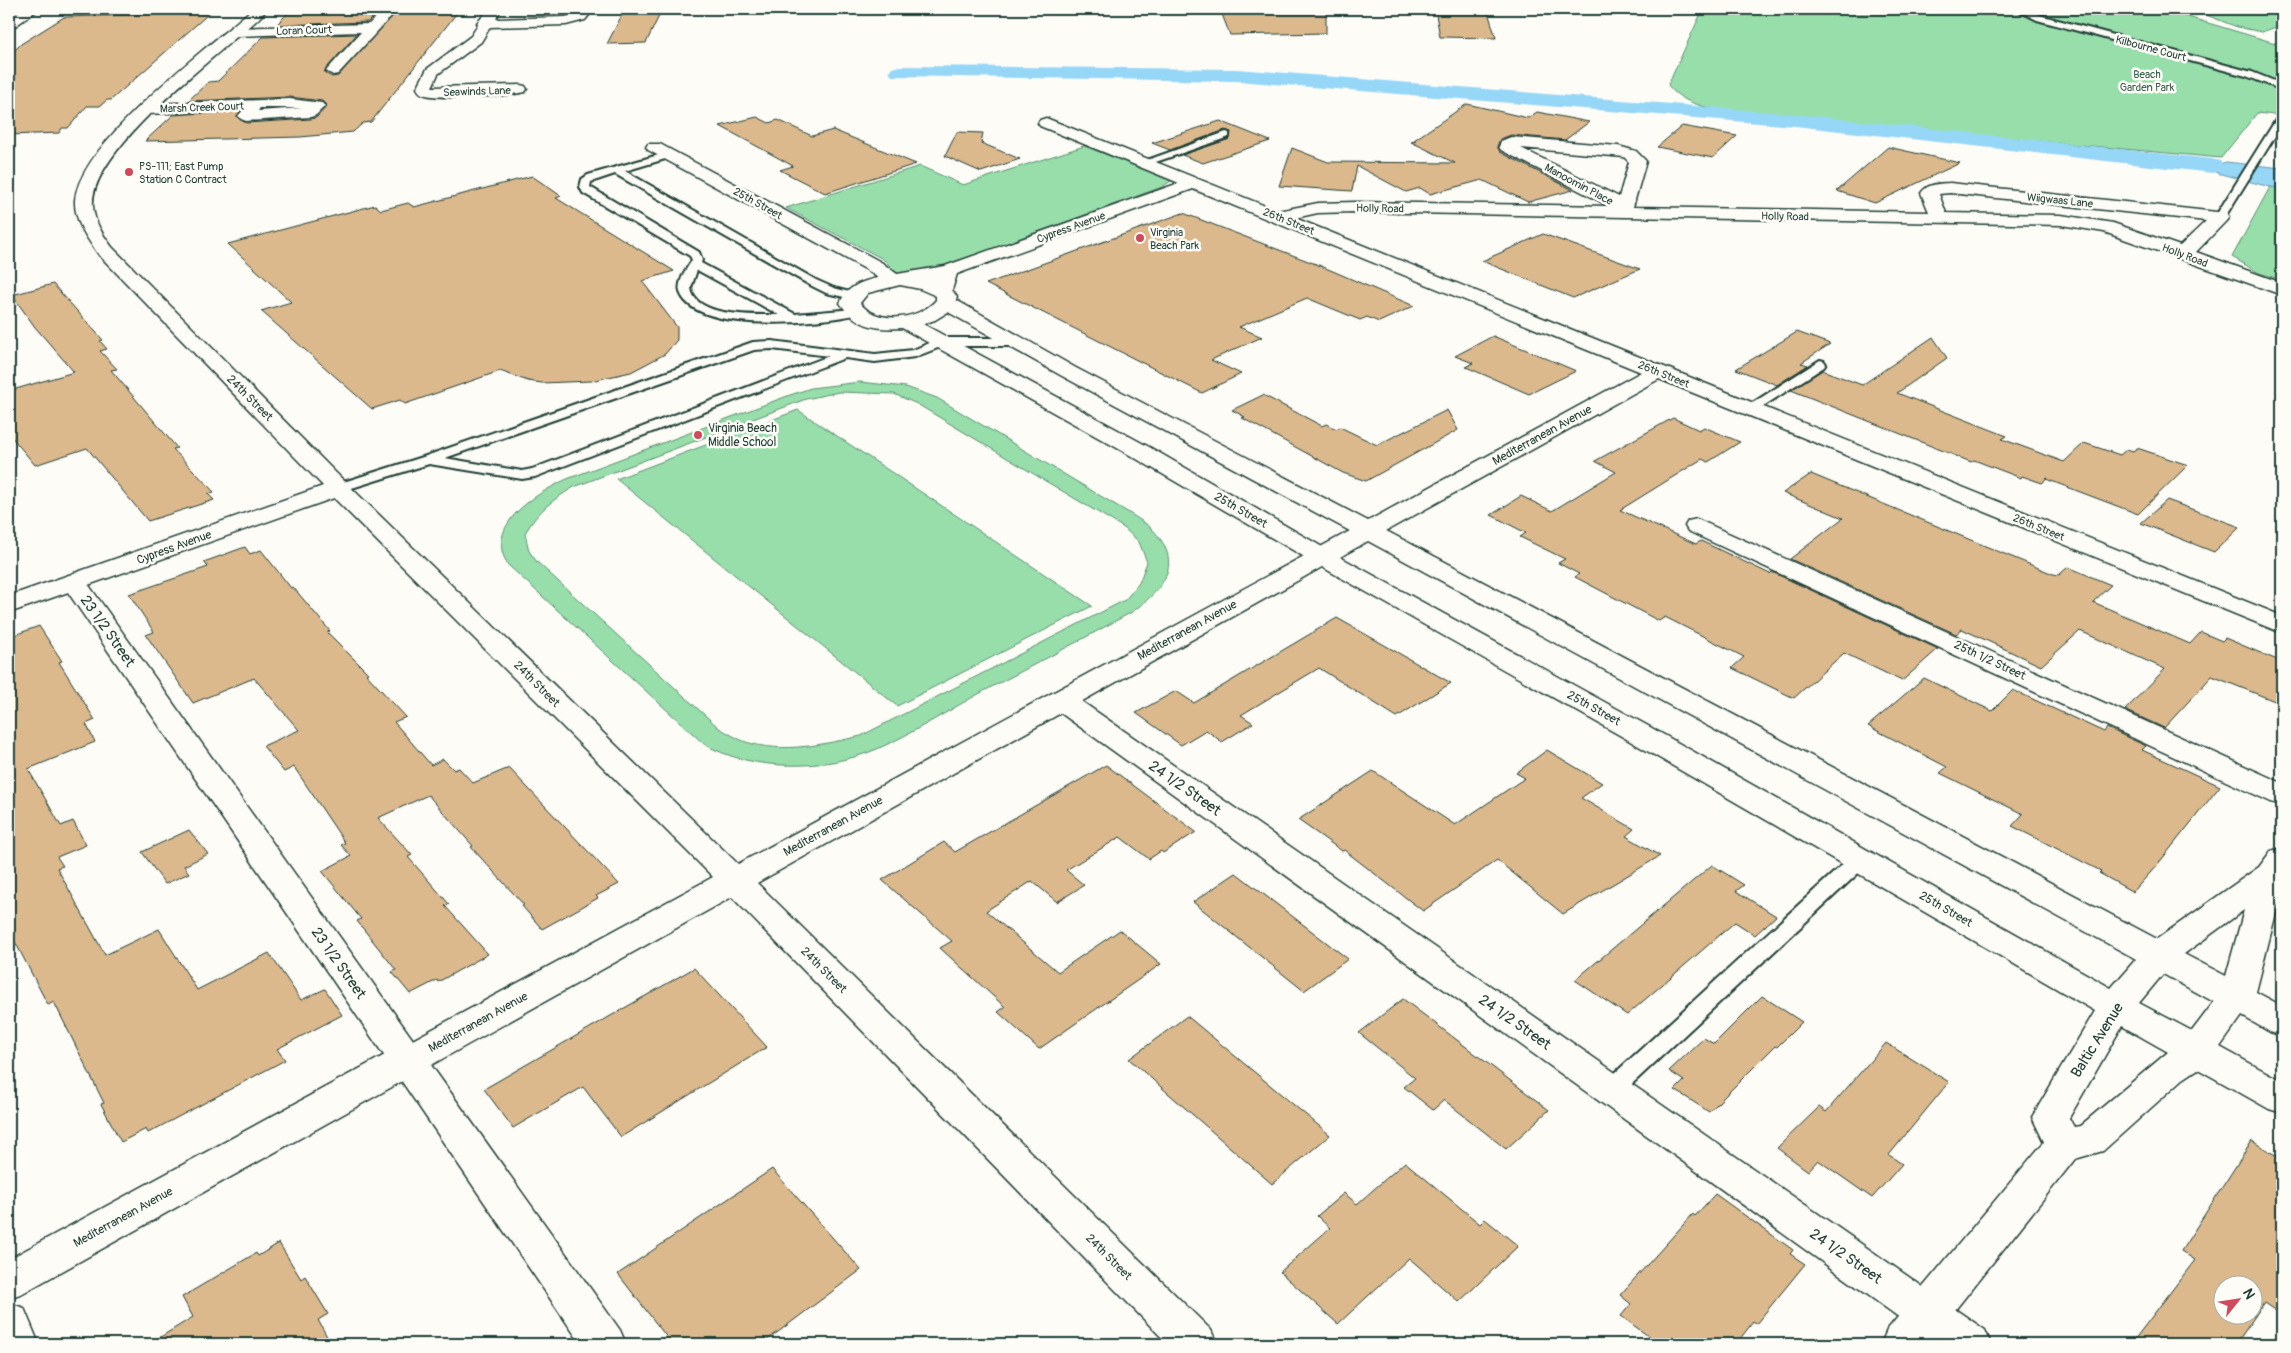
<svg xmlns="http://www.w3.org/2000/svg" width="2291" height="1353" font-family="Pangolin,sans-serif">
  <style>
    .green { fill: #97deab; stroke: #5b8e70; fill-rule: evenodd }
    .water { fill: #96d7f8; stroke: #69a }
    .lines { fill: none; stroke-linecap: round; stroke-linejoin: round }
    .canal { fill: #96d7f8; fill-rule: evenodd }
    .building { fill: #dbb98d; stroke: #1f3d34; fill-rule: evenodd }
    .lane-casing { stroke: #1f3d34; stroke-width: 4 }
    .street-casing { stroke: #1f3d34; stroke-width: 3 }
    .secondary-casing { stroke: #1f3d34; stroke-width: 3 }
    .lane { fill: #fdfcf7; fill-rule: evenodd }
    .street { fill: #fdfcf7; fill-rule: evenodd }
    .secondary { fill: #fdfcf7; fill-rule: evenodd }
    .poi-dot { fill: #d1495b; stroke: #fdfcf7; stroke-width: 2 }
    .labels { text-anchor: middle; stroke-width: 5; stroke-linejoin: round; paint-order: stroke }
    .far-street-label { font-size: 11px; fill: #1f3d34; stroke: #fdfcf7 }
    .far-park-label { font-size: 11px; fill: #375d4c; stroke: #fdfcf7 }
    .far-poi-label { font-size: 11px; fill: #1f3d34; stroke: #fdfcf7; text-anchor: start }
    .street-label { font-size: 12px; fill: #1f3d34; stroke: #fdfcf7 }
    .poi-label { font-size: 12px; fill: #1f3d34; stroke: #fdfcf7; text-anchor: start }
    .near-street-label { font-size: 15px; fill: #1f3d34; stroke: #fdfcf7 }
  </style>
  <rect width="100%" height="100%" fill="#fdfcf7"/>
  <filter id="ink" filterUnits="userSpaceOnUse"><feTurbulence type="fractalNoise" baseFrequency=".02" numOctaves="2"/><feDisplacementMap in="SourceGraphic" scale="10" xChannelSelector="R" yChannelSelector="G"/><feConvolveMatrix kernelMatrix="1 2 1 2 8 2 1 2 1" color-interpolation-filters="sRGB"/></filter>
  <g filter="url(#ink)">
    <path class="green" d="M 1703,9 L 2161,9 L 2282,45 L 2282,116 L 2257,113 L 2221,158 L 1745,114 C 1718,109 1685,108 1668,85 Z
      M 2191,9 L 2282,9 L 2282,25 L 2262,32 L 2237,27 Z
      M 1084,146 L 1168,178 L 1171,181 L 1162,187 L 924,274 L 899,275 L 883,259 L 786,208 L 920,166 L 963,185 Z
      M 2270,187 L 2282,188 L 2282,280 L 2259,273 L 2232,257 Z
      M 860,382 L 906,387 L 937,398 L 1129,513 C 1137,518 1146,523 1152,529 C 1186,564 1162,590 1132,612 C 1083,639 1034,665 984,691 C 949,710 914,733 877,749 C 826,771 752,772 704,744 L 508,565 C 506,561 503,556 502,551 C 496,516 542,491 567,479 L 790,395 L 811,388 ZM 839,392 L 894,394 L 917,404 L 1124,528 L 1139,542 L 1147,562 L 1139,583 L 1125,600 L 861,736 C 825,744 783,754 746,742 C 737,739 727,732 719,728 L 537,562 L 529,551 L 525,533 C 539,510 551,501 574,487 L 806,399 Z
      M 798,410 L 1092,606 L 897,706 L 616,479 Z"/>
    <path class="water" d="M 2226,162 L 2282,168 L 2282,188 L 2270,187 L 2217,173 L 2212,166 Z"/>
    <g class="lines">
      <path class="canal" d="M 899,66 L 1237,69 L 1795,114 L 2212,159 L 2220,161 L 2223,166 L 2220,171 L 2212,173 L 1795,126 L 1237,81 L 892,76 L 889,72 L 892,68 Z"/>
    </g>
    <path class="building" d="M 171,9 L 214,9 L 111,100 L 107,100 L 100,106 L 87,106 L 68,128 L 62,128 L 59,133 L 9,135 L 9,56 L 21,44 L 64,17 L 165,14 Z
      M 381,9 L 368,22 L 276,25 L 290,11 Z
      M 398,9 L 460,9 L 371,122 L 363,123 L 353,132 L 300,137 L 145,141 L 173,115 L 240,111 L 237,117 L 246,123 L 311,119 L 317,117 L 327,106 L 322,101 L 290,97 L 188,101 L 208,82 L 218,81 L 263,37 L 357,34 L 325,70 L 325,73 L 332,77 L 338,76 Z
      M 625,9 L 655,9 L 652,14 L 660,14 L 646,43 L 607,44 Z
      M 1220,9 L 1326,9 L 1326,33 L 1230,35 Z
      M 1435,9 L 1487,9 L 1496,38 L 1440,37 Z
      M 1467,104 L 1528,118 L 1537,112 L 1589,122 L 1565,140 L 1511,135 L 1500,139 L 1497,146 L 1500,152 L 1573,190 L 1528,202 L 1482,180 L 1430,194 L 1420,188 L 1406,192 L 1357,166 L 1352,191 L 1279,186 L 1292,148 L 1328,162 L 1455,163 L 1411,142 L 1416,141 L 1414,140 Z
      M 757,117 L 769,123 L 778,120 L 812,136 L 833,130 L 916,164 L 825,193 L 780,170 L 793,166 L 720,126 Z
      M 1220,121 L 1270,141 L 1203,163 L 1182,155 L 1230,139 L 1231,132 L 1225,130 L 1170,150 L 1152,143 Z
      M 1682,126 L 1737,136 L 1713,158 L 1657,147 Z
      M 957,132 L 983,133 L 981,143 L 1020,159 L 981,172 L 945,156 Z
      M 1888,147 L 1960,163 L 1875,203 L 1837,191 Z
      M 532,176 L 561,196 L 556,198 L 674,271 L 642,281 L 677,327 L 677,340 L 665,354 L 631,372 L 591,381 L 542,383 L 528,381 L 500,371 L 405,404 L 400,400 L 372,409 L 261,311 L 291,302 L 228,244 L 375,205 L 381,210 L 408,203 L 414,207 Z
      M 1183,213 L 1321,266 L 1414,306 L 1379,322 L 1367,317 L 1360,320 L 1307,298 L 1239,327 L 1262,337 L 1211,360 L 1241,374 L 1202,393 L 986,284 Z
      M 1543,234 L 1640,269 L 1573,298 L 1482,261 Z
      M 53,284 L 103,340 L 100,341 L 107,349 L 100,351 L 117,369 L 111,370 L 177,448 L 173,449 L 214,492 L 208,494 L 214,500 L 148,521 L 87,448 L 35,465 L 9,434 L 9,391 L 74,372 L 35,327 L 12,295 Z
      M 1797,332 L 1830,344 L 1801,363 L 1808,365 L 1777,385 L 1736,369 Z
      M 1493,336 L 1536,354 L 1576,371 L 1529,394 L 1466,367 L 1473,363 L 1455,356 Z
      M 1933,337 L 1947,358 L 1897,393 L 2007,436 L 2002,439 L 2064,462 L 2084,443 L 2120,455 L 2127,449 L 2133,451 L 2137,448 L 2188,465 L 2138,514 L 2046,479 L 2048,478 L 2042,483 L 2022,476 L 2021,478 L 1974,460 L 1971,462 L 1791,390 L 1822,370 L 1862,385 Z
      M 1263,395 L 1322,426 L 1326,424 L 1336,429 L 1340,427 L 1377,445 L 1447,410 L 1458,430 L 1366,481 L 1343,473 L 1242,418 L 1245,417 L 1232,410 Z
      M 1673,418 L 1699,430 L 1704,427 L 1740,442 L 1708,462 L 1702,459 L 1620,510 L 1696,544 L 1701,541 L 1770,574 L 1772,572 L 1938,649 L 1902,681 L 1844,653 L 1794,698 L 1732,668 L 1744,657 L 1665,617 L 1659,621 L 1575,577 L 1579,574 L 1558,563 L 1565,559 L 1520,537 L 1526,533 L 1491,515 L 1521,496 L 1552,511 L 1616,472 L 1595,461 Z
      M 1811,474 L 2053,574 L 2059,575 L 2068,567 L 2111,585 L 2093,602 L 2190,644 L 2201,632 L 2222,641 L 2225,638 L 2282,662 L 2282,704 L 2212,676 L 2164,728 L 2125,710 L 2165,669 L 2080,631 L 2041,666 L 1962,629 L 1956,634 L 1790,559 L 1843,518 L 1783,493 Z
      M 2167,500 L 2240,527 L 2214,552 L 2141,523 Z
      M 245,547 L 250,554 L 261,550 L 291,588 L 293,587 L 330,631 L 327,632 L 368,673 L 366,674 L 406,717 L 394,722 L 431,765 L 443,759 L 454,770 L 459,768 L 473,783 L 509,768 L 619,884 L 596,896 L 598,898 L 542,929 L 522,906 L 524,905 L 471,847 L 473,846 L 428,795 L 378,818 L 412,855 L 408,857 L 449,904 L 445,906 L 488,954 L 438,982 L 437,980 L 410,994 L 392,972 L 396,970 L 357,921 L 361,919 L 322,871 L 351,856 L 341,845 L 345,843 L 294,767 L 284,772 L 263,746 L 299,730 L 254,678 L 193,703 L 146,635 L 154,632 L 129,594 L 208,567 L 204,562 Z
      M 1337,618 L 1451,683 L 1397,717 L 1319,668 L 1241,715 L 1253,723 L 1222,742 L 1206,730 L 1181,745 L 1136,713 L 1176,691 L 1194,703 Z
      M 39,626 L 62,661 L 59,662 L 95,720 L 86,724 L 95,742 L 28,769 L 61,826 L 73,821 L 86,845 L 57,857 L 63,866 L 57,868 L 105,955 L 159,929 L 197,990 L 269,953 L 301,1000 L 325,989 L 342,1015 L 277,1049 L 285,1060 L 148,1133 L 146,1129 L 121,1142 L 101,1104 L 104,1103 L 54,1002 L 48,1005 L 9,930 L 9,637 Z
      M 1924,678 L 1992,711 L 2013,690 L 2104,732 L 2107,728 L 2146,746 L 2142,750 L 2220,786 L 2158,864 L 2133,892 L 2099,873 L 2101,871 L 2012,826 L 2023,814 L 1940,773 L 1947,767 L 1868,726 Z
      M 1547,750 L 1602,783 L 1581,798 L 1634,829 L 1626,836 L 1660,856 L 1563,914 L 1497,860 L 1423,911 L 1344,850 L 1342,851 L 1298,820 L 1373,771 L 1455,825 L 1525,778 L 1516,773 Z
      M 1106,765 L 1196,832 L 1163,853 L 1161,851 L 1149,859 L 1120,837 L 1066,870 L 1084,885 L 1057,902 L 1032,881 L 986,911 L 1058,972 L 1120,930 L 1161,964 L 1039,1049 L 998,1012 L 1005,1007 L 940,948 L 952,941 L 882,880 L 944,842 L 955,852 Z
      M 189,830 L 208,854 L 184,866 L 189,873 L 165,884 L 142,852 Z
      M 1712,865 L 1744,885 L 1736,891 L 1776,916 L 1755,935 L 1735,922 L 1627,1015 L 1575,980 Z
      M 1236,873 L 1348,959 L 1304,991 L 1193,902 Z
      M 694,968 L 767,1047 L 621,1137 L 583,1087 L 513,1128 L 484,1089 Z
      M 1762,996 L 1802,1022 L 1777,1047 L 1775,1046 L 1709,1112 L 1675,1090 L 1684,1081 L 1669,1071 L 1704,1038 L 1714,1044 Z
      M 1403,999 L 1549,1110 L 1506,1149 L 1444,1100 L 1433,1110 L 1404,1087 L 1415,1078 L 1359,1033 Z
      M 1187,1016 L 1330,1135 L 1272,1184 L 1129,1059 Z
      M 1886,1043 L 1949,1082 L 1889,1155 L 1902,1164 L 1872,1198 L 1818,1160 L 1808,1171 L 1777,1148 L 1819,1107 L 1826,1112 Z
      M 2252,1141 L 2282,1159 L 2282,1315 L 2264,1303 L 2236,1344 L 2131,1344 L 2195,1260 L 2181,1251 ZM 2224,1286 L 2254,1286 L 2254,1316 L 2224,1316 Z
      M 1405,1162 L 1480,1224 L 1485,1219 L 1518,1246 L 1459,1302 L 1409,1258 L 1338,1324 L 1280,1272 L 1330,1228 L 1317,1216 L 1344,1193 L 1357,1204 Z
      M 772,1169 L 861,1270 L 762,1344 L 672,1344 L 618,1274 Z
      M 1715,1194 L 1793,1250 L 1790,1254 L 1805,1264 L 1756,1324 L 1753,1322 L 1736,1344 L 1659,1344 L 1621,1316 L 1631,1304 L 1620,1295 L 1693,1214 L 1695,1216 Z
      M 279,1243 L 301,1279 L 305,1276 L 328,1314 L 318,1320 L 331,1344 L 149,1344 L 193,1317 L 182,1297 L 256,1253 L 258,1256 Z"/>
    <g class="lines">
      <g class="lane-casing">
        <path id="lane" d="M 2015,9 L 2025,9 L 2043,16 L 2252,72 L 2282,84 L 2282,90 L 2246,76 L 2037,20 Z
          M 2282,115 L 2282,125 L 2225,217 L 2220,220 L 2216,219 L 2215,217 L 2277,118 Z
          M 1226,132 L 1229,133 L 1229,137 L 1147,165 L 1141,165 L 1139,163 Z
          M 669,152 L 672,153 L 672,157 L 625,171 L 816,280 L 834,288 L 857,294 L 859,296 L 857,298 L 853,299 L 826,293 L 808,284 L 615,174 L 591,182 L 590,187 L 699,252 L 702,260 L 701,263 L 795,314 L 854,309 L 858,310 L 860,312 L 858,314 C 823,323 695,335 680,292 C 677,282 687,268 692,260 L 690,256 L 583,193 L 580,187 L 582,179 L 588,175 ZM 697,270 L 779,315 C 757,315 694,318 691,288 Z
          M 941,338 L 1015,338 L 1021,342 L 1015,346 L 943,346 L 915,357 L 875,362 L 845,358 L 535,477 L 522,479 L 429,464 L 339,492 L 332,488 L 334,485 L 423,457 L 753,342 L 772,341 L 875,354 L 913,350 ZM 772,349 L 829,356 L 532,469 L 522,471 L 445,458 L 754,350 Z
          M 1820,360 L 1824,361 L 1826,364 L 1824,367 L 1754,412 L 1749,413 L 1743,409 Z
          M 1860,853 L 1867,855 L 1869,860 L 1867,865 L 1619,1096 L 1611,1099 L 1603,1096 L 1600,1090 L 1603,1084 L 1853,855 Z"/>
      </g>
      <g class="street-casing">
        <path id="street" d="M 23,9 L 39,9 L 14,27 L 9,28 L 9,18 Z
          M 384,9 L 397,10 L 338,74 L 333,75 L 326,71 L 361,32 L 235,36 L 228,32 L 235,28 L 369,24 Z
          M 489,9 L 501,9 L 496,19 L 565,17 L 575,14 L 580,9 L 594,9 L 585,20 L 566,25 L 490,27 L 481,42 L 438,74 L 432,87 L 520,85 L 525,86 L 527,89 L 525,92 C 510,96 440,99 426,95 C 421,94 419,92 417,88 L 427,69 L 471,36 L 478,25 L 477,23 Z
          M 290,99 L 322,103 L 325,106 L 316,115 L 311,117 L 246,121 L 241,119 L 238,116 L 244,109 L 149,114 L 144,112 L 141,109 L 144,106 L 149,104 ZM 260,108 L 302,108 L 258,111 Z
          M 1046,118 L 1278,211 L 1318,203 L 1355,202 L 1609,206 L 1501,150 L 1499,147 L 1501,141 L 1511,137 L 1618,146 L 1636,151 L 1646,161 L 1633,207 L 1929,212 L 1921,193 C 1928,183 1939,184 1950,183 L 2226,213 L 2229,217 L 2226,221 L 2196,252 L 2282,283 L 2282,295 L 2104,232 L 2061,225 L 1355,212 L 1318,213 L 1295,218 L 2282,616 L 2282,633 L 1659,379 L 1377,536 L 1368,538 L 1359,536 L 1062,376 L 948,312 L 935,320 L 923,324 L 1151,448 L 1331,552 L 1334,557 L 1331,562 L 1322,564 L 1313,562 L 1135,458 L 902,328 C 875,330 856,326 840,303 C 847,287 861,281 878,278 L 867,270 L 648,150 L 646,147 L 648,144 L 660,144 L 881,262 L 897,274 L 945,266 L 1179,183 L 1040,126 L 1038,123 L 1040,120 ZM 1521,148 L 1624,157 L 1629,162 L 1619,197 ZM 1193,189 L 1641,372 L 1368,521 L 1076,368 L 956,300 L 957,297 L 952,290 L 957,274 ZM 1950,193 L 2206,221 L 2180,246 L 2113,223 L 2061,215 L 1946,213 L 1939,194 ZM 900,285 L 920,289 L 936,296 L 936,300 C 919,320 877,325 860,303 L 868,293 Z
          M 1697,519 L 2282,783 L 2282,805 L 2271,802 L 1688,531 L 1685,526 L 1688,521 Z
          M 74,574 L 83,577 L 620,1330 L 626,1344 L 581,1344 L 61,582 L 65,577 Z
          M 1061,691 L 1071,694 L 1985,1330 L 1991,1344 L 1936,1344 L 1051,706 L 1047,700 L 1051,694 Z
          M 9,1303 L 24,1308 L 39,1344 L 9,1344 Z"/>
      </g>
      <g class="secondary-casing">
        <path id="secondary" d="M 252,9 L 267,9 C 258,21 244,31 233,40 C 196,73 89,155 93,206 C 94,222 103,235 112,247 L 336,473 L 738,864 L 1359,526 L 1368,524 L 1377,526 L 2157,939 L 2259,867 L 2271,851 L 2282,848 L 2282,889 L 2256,992 L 2282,1006 L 2282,1036 L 2270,1032 L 2242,1016 L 2220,1047 L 2282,1081 L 2282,1113 L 2269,1109 L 2198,1069 L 2183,1079 L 2103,1151 L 2075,1159 L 1928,1344 L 1881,1344 L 1887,1330 L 2044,1142 L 2032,1117 L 2095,1011 L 1630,741 L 1322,567 L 757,883 L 1211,1330 L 1217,1344 L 1168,1344 L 732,897 L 23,1293 L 9,1298 L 9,1259 L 713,877 L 334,498 L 9,613 L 9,596 L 323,486 L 99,255 C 87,238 74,221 75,200 C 80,142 209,47 252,9 ZM 1368,541 L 2136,959 L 2111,988 L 1650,727 L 1340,557 ZM 2244,910 L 2226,976 L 2184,954 ZM 2163,974 L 2214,1002 L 2192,1031 L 2139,1003 ZM 2122,1026 L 2168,1052 L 2080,1126 L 2074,1127 L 2069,1118 Z"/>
      </g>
      <use href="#lane" class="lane"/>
      <use href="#street" class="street"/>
      <use href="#secondary" class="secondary"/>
    </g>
  </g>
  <g class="poi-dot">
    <circle cx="129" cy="172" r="5"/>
    <circle cx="1140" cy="238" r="5"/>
    <circle cx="698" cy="435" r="5"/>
  </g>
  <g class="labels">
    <g class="far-street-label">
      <text transform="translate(304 30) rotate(-2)" y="4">Loran Court</text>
      <text transform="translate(2151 48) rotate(15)" y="4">Kilbourne Court</text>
      <text transform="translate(477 91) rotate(-2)" y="4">Seawinds Lane</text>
      <text transform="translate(202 107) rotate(-2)" y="4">Marsh Creek Court</text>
      <text transform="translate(1579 184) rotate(28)" y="4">Manoomin Place</text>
      <text transform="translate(2060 200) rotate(6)" y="4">Wiigwaas Lane</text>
      <text transform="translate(758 203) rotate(29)" y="4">25th Street</text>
      <text transform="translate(1380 208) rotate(1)" y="4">Holly Road</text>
      <text transform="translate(1785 216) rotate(1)" y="4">Holly Road</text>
      <text transform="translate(1289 221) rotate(22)" y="4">26th Street</text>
      <text transform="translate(1071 227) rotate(-20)" y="4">Cypress Avenue</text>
      <text transform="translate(2185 255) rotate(21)" y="4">Holly Road</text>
      <text transform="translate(1664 374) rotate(22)" y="4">26th Street</text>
      <text transform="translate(2039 527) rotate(22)" y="4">26th Street</text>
    </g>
    <g class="far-park-label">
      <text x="2147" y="78">Beach<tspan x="2147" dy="13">Garden Park</tspan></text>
    </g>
    <g class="far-poi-label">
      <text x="139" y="170">PS-111; East Pump<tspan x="139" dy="13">Station C Contract</tspan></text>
      <text x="1150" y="236">Virginia<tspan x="1150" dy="13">Beach Park</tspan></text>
    </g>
    <g class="street-label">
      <text transform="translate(250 398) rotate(45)" y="4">24th Street</text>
      <text transform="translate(1542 435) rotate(-29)" y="4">Mediterranean Avenue</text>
      <text transform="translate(1241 510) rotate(30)" y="4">25th Street</text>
      <text transform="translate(174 547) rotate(-20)" y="4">Cypress Avenue</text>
      <text transform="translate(1187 630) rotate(-29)" y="4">Mediterranean Avenue</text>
      <text transform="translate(1990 660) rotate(25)" y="4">25th 1/2 Street</text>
      <text transform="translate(537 684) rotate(45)" y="4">24th Street</text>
      <text transform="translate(1594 708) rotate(29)" y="4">25th Street</text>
      <text transform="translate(833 826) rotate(-29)" y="4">Mediterranean Avenue</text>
      <text transform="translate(1946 909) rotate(30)" y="4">25th Street</text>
      <text transform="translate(824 970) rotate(45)" y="4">24th Street</text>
      <text transform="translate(478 1022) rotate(-29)" y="4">Mediterranean Avenue</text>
      <text transform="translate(123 1217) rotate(-29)" y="4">Mediterranean Avenue</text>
      <text transform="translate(1109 1257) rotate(45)" y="4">24th Street</text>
    </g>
    <g class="poi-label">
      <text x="708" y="432">Virginia Beach<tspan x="708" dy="14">Middle School</tspan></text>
    </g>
    <g class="near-street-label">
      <text transform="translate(108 631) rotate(55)" y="5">23 1/2 Street</text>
      <text transform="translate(1185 788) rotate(35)" y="5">24 1/2 Street</text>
      <text transform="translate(339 963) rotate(55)" y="5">23 1/2 Street</text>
      <text transform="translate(1515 1022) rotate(35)" y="5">24 1/2 Street</text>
      <text transform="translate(2097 1040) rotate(-58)" y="5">Baltic Avenue</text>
      <text transform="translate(1846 1256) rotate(35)" y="5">24 1/2 Street</text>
    </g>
  </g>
  <rect width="2291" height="1353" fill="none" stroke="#fdfcf7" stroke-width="30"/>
  <rect x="15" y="15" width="2261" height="1323" fill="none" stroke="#1f3d34" stroke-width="2" filter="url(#ink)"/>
  <g transform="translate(2238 1300) rotate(60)"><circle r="24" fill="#fdfcf7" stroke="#a4b0a9"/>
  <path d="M0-4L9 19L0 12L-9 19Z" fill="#d1495b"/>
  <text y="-8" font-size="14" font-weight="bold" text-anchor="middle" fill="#1f3d34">N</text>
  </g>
</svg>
